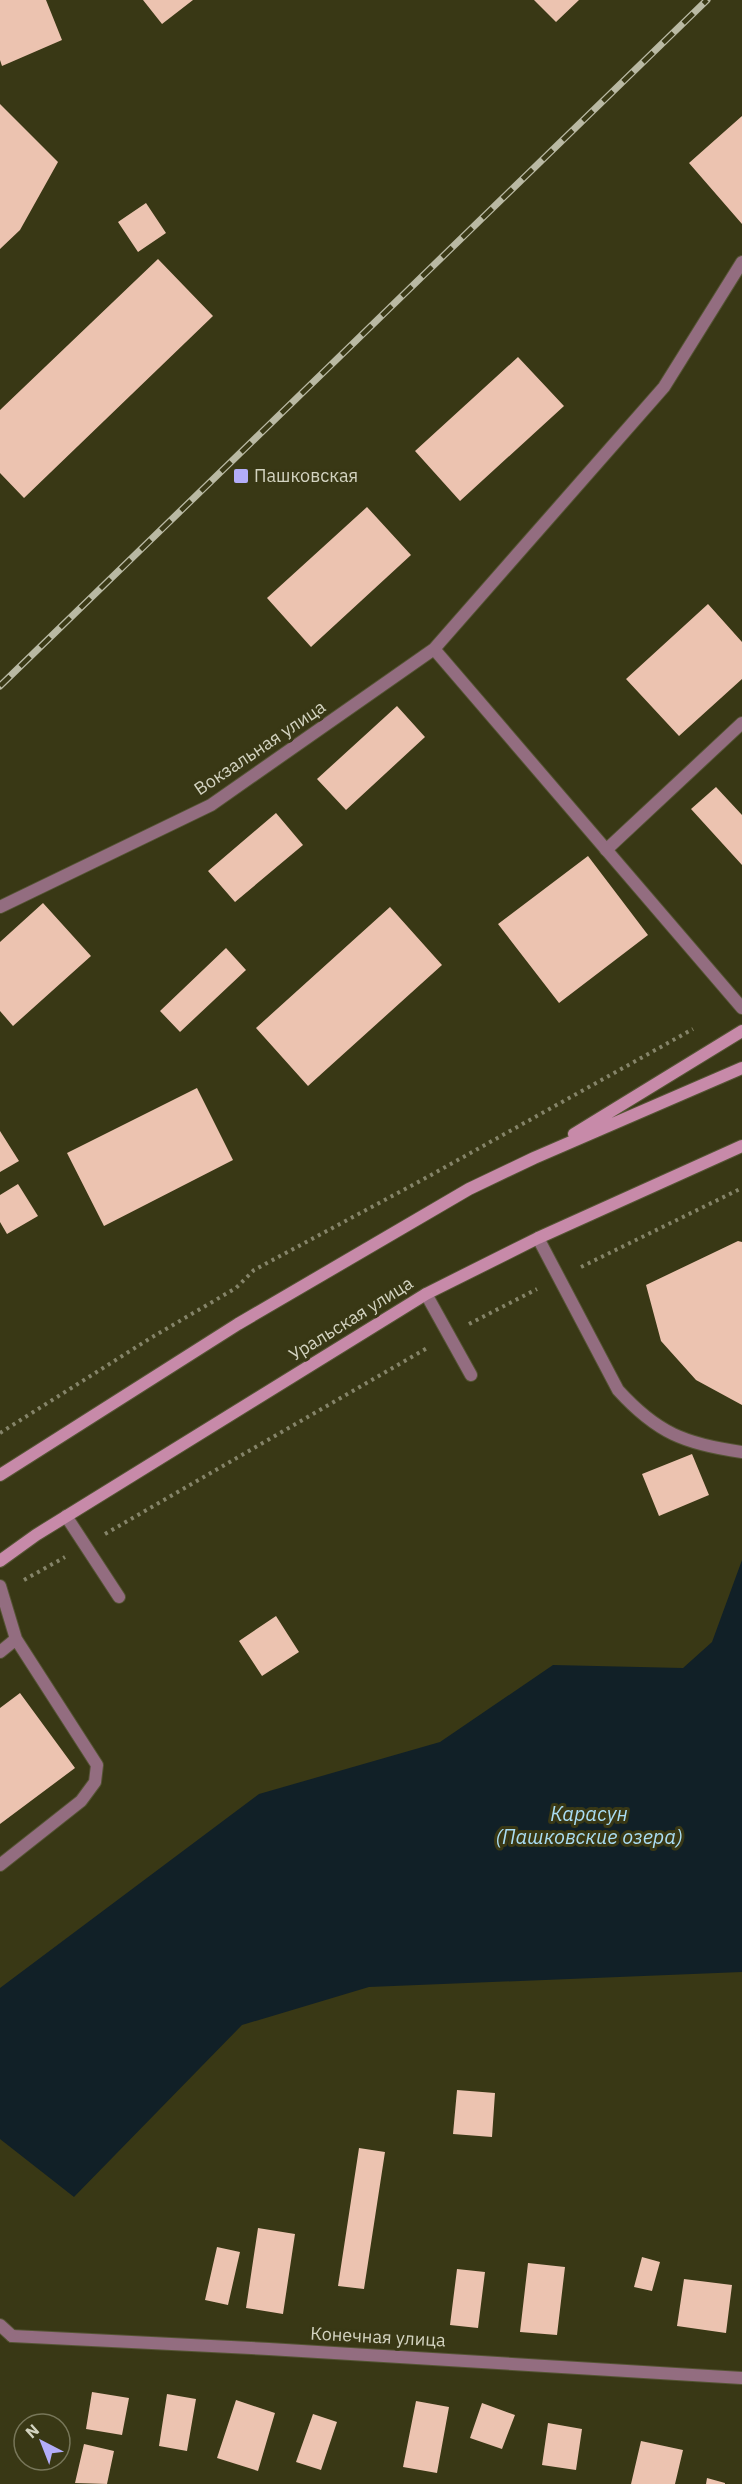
<svg xmlns="http://www.w3.org/2000/svg" width="742" height="2484" font-family="'IBM Plex Sans',sans-serif">
  <style>
    .water { fill: #112027 }
    .building { fill: #ecc3b0 }
    .lines { fill: none; stroke-linecap: round; stroke-linejoin: round }
    .service-casing { stroke: #555434; stroke-width: 14 }
    .minor-casing { stroke: #555434; stroke-width: 14 }
    .secondary-casing { stroke: #555434; stroke-width: 14 }
    .path { stroke: #858469; stroke-width: 4; stroke-dasharray: 3 4.5; stroke-linecap: butt }
    .service { stroke: #936d80; stroke-width: 12 }
    .minor { stroke: #936d80; stroke-width: 12 }
    .secondary { stroke: #c78aa9; stroke-width: 12 }
    .rail-casing { stroke: #b9b9a3; stroke-width: 7 }
    .rail { stroke: #393815; stroke-width: 4.5; stroke-dasharray: 14; stroke-linecap: butt }
    .poi-dot { fill: #b3adf9; stroke: #393815; stroke-width: 2 }
    .labels { text-anchor: middle; stroke-width: 6; stroke-linejoin: round; paint-order: stroke }
    .poi-label { font-size: 18px; fill: #d3d3c0; stroke: #393815; text-anchor: start }
    .street-label { font-size: 18px; fill: #d3d3c0; stroke: #393815 }
    .water-label { font-size: 20px; font-style: italic; fill: #aaddf4; stroke: #393815 }
  </style>
  <rect width="100%" height="100%" fill="#393815"/>
  <path class="water" d="M 742,1560 L 742,1972 L 369,1987 L 242,2025 L 74,2197 L 0,2139 L 0,1988 L 259,1794 L 440,1742 L 553,1665 L 683,1668 L 712,1642 Z"/>
  <path class="building" d="M 0,0 L 46,0 L 62,40 L 2,66 L 0,60 Z
    M 143,0 L 193,0 L 162,24 Z
    M 534,0 L 579,0 L 556,22 Z
    M 0,104 L 58,162 L 20,230 L 0,249 Z
    M 742,116 L 742,224 L 689,163 Z
    M 146,203 L 166,233 L 138,252 L 118,222 Z
    M 158,259 L 213,316 L 24,498 L 0,473 L 0,410 Z
    M 518,357 L 564,406 L 460,501 L 415,451 Z
    M 367,507 L 411,555 L 311,647 L 267,598 Z
    M 708,604 L 742,642 L 742,679 L 679,736 L 626,679 Z
    M 397,706 L 425,737 L 346,810 L 317,779 Z
    M 716,787 L 742,815 L 742,865 L 691,809 Z
    M 276,813 L 303,845 L 235,902 L 208,871 Z
    M 588,856 L 648,935 L 559,1003 L 498,924 Z
    M 43,903 L 91,956 L 13,1026 L 0,1011 L 0,942 Z
    M 390,907 L 442,965 L 308,1086 L 256,1028 Z
    M 226,948 L 246,970 L 180,1032 L 160,1011 Z
    M 197,1088 L 233,1160 L 104,1226 L 67,1153 Z
    M 0,1131 L 19,1161 L 0,1172 Z
    M 18,1184 L 38,1216 L 7,1234 L 0,1222 L 0,1195 Z
    M 738,1241 L 742,1242 L 742,1405 L 696,1380 L 661,1341 L 646,1285 Z
    M 692,1454 L 709,1495 L 659,1516 L 642,1474 Z
    M 276,1616 L 299,1652 L 262,1676 L 239,1641 Z
    M 20,1693 L 75,1768 L 0,1824 L 0,1708 Z
    M 457,2090 L 495,2093 L 492,2137 L 453,2134 Z
    M 359,2148 L 385,2152 L 364,2289 L 338,2286 Z
    M 258,2228 L 295,2234 L 283,2314 L 246,2308 Z
    M 217,2247 L 240,2252 L 228,2305 L 205,2300 Z
    M 642,2257 L 660,2262 L 652,2291 L 634,2287 Z
    M 528,2263 L 565,2267 L 557,2335 L 520,2332 Z
    M 457,2269 L 485,2272 L 478,2328 L 450,2325 Z
    M 684,2279 L 732,2285 L 726,2333 L 677,2326 Z
    M 92,2392 L 129,2398 L 122,2435 L 86,2429 Z
    M 167,2394 L 196,2399 L 187,2451 L 159,2446 Z
    M 236,2400 L 275,2413 L 258,2471 L 217,2458 Z
    M 416,2401 L 449,2407 L 437,2473 L 403,2467 Z
    M 482,2403 L 515,2415 L 502,2449 L 470,2438 Z
    M 313,2414 L 337,2422 L 321,2470 L 296,2462 Z
    M 548,2423 L 582,2429 L 576,2470 L 542,2465 Z
    M 641,2441 L 683,2450 L 675,2484 L 631,2484 Z
    M 84,2444 L 114,2451 L 107,2484 L 75,2483 Z
    M 707,2478 L 725,2483 L 725,2484 L 706,2484 Z"/>
  <g class="lines">
    <g class="service-casing">
      <path id="service" d="M 606,850 L 742,723
        M 538,1238 L 618,1390 C 657,1433 685,1444 742,1452
        M 426,1294 L 471,1375
        M 66,1516 L 119,1597
        M 0,1586 L 16,1639 L 0,1652
        M 0,1865 L 81,1801 L 95,1782 L 97,1765 L 16,1639
        M 0,2325 L 12,2336"/>
    </g>
    <g class="minor-casing">
      <path id="minor" d="M 742,262 L 664,387 L 434,649 L 742,1008
        M 0,907 L 211,805 L 434,649
        M 12,2336 L 269,2349 L 742,2378"/>
    </g>
    <g class="secondary-casing">
      <path id="secondary" d="M 574,1134 L 742,1031
        M 0,1475 L 238,1324 L 469,1189 L 534,1158 L 742,1068
        M 0,1561 L 36,1535 L 426,1294 L 538,1238 L 742,1146"/>
    </g>
    <path class="path" d="M 581,1267 L 742,1188
      M 469,1324 L 537,1289
      M 0,1433 L 149,1339 L 236,1288 L 254,1270 L 422,1180 L 693,1029
      M 105,1534 L 429,1347
      M 24,1580 L 65,1557"/>
    <use href="#service" class="service"/>
    <use href="#minor" class="minor"/>
    <use href="#secondary" class="secondary"/>
    <g class="rail-casing">
      <path id="rail" d="M 0,686 L 707,0"/>
    </g>
    <use href="#rail" class="rail"/>
  </g>
  <rect class="poi-dot" x="233" y="468" width="16" height="16" rx="3"/>
  <g class="labels">
    <g class="poi-label">
      <text x="254" y="482">Пашковская</text>
    </g>
    <g class="street-label">
      <text transform="translate(260 748) rotate(-34)" y="6">Вокзальная улица</text>
      <text transform="translate(351 1319) rotate(-32)" y="6">Уральская улица</text>
      <text transform="translate(378 2337) rotate(3)" y="6">Конечная улица</text>
    </g>
    <g class="water-label">
      <text x="589" y="1821">Карасун<tspan x="589" dy="23">(Пашковские озера)</tspan></text>
    </g>
  </g>
  <g transform="translate(42 2442) rotate(318)"><circle r="28" fill="#393815" stroke="#777659" stroke-width="1.5"/>
  <path d="M0-4.5L10 22L0 15L-10 22Z" fill="#b3adf9"/>
  <text y="-9" font-size="16" font-weight="bold" text-anchor="middle" fill="#d3d3c0">N</text>
  </g>
</svg>
